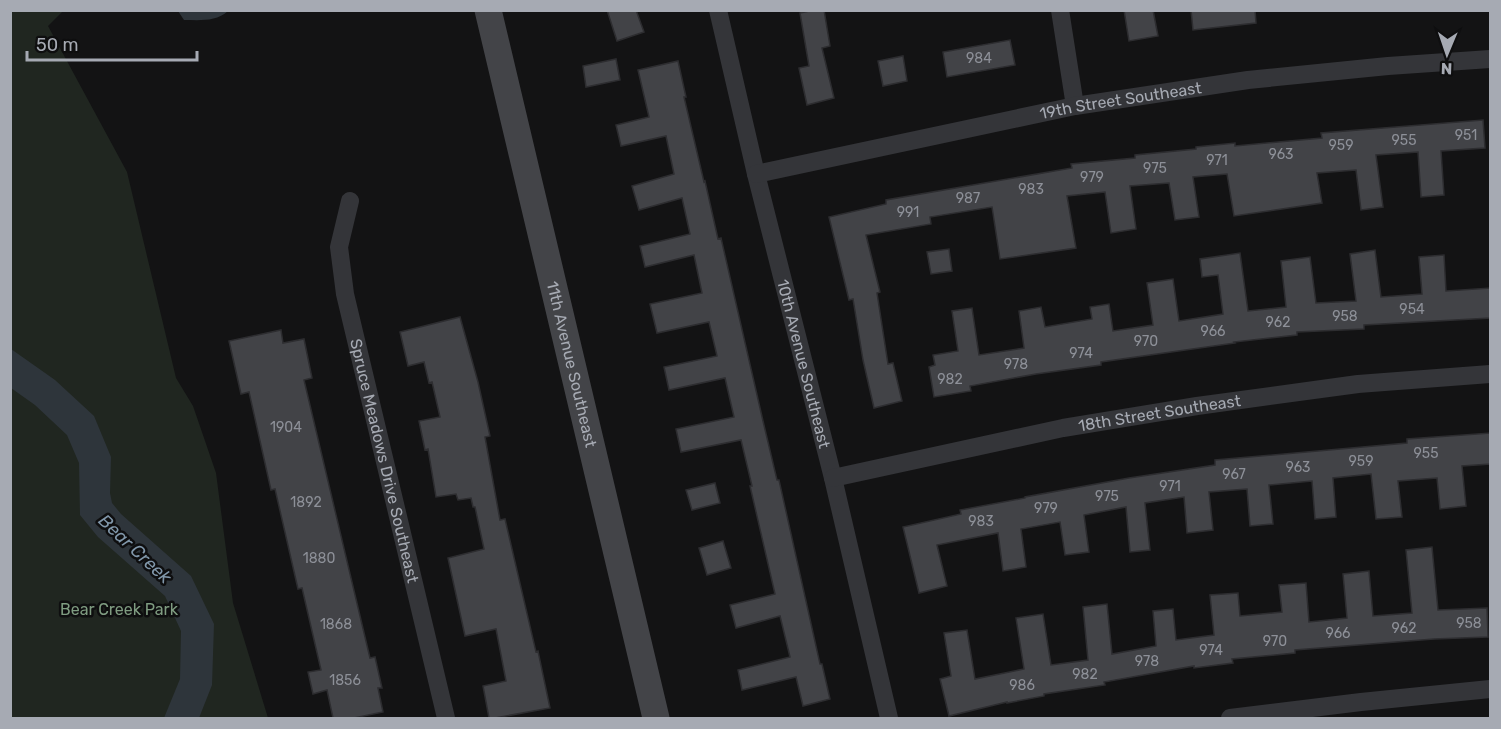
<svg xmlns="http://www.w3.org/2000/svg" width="1501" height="729" font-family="Rubik,sans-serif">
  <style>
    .green { fill: #202620 }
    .water { fill: #2e353b }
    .building { fill: #424347; stroke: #2d2d30; stroke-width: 1.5 }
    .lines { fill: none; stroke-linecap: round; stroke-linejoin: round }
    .street { stroke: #343539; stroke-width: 18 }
    .secondary { stroke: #434448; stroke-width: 27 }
    .labels { text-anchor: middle; stroke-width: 5; stroke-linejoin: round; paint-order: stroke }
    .number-label { font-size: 14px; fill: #8d9098 }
    .street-label { font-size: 16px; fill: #a6aab3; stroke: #0e0e0f }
    .park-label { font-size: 16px; fill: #7f9c81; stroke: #0e0e0f }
    .water-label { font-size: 18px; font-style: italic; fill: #8197aa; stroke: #0e0e0f }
  </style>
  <rect width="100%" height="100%" fill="#131314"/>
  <path class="green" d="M 10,11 L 63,11 L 48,26 L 127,172 L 176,378 L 193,406 L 216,473 L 233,603 L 268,718 L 11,718 Z"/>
  <path class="water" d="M 178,11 L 228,11 C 216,22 200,20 184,20 Z
    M 11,349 L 55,380 L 94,416 L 111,457 L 110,493 L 112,503 L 121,514 L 191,576 L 214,624 L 212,685 L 199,718 L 164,718 L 180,679 L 181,631 L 165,596 L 98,537 L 80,515 L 79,463 L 67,435 L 35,405 L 11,388 Z"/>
  <path class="building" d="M 607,10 L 636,10 L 644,32 L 617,41 Z
    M 814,10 L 824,10 L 830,46 L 822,48 L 834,98 L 807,105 L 799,68 L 809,66 L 800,13 Z
    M 1124,10 L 1153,10 L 1158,36 L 1129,41 Z
    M 1191,10 L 1255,10 L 1256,23 L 1193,30 Z
    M 1010,40 L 1015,65 L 947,77 L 943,52 Z
    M 903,56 L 907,81 L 883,86 L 878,61 Z
    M 616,59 L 620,80 L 586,87 L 583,66 Z
    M 678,61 L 686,97 L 684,97 L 704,182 L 705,181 L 718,239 L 721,238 L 763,421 L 777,480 L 779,480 L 820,664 L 822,664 L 830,699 L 803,706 L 796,677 L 742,690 L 738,670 L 790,657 L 780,616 L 736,628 L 730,605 L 775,594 L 750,486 L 752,486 L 741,440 L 681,452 L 676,429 L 734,417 L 725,378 L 669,390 L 664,367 L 717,356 L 709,322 L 657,333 L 650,304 L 702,293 L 694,255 L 645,267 L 640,246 L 690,234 L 682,198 L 639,210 L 632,186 L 674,174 L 666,136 L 621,146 L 616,125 L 649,117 L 638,70 Z
    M 1483,120 L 1485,148 L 1441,151 L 1444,195 L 1421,197 L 1418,152 L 1376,155 L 1383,207 L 1361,210 L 1356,170 L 1317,173 L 1322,203 L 1234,216 L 1227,174 L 1193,177 L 1199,217 L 1175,220 L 1169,183 L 1130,186 L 1136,229 L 1111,233 L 1105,192 L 1067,196 L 1076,248 L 1000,259 L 992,207 L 930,217 L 931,224 L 866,235 L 880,292 L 877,293 L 888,364 L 893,363 L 902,401 L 874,408 L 863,360 L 853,299 L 849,300 L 829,217 L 886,204 L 886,200 L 1072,168 L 1071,164 L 1135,158 L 1135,155 L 1196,149 L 1196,147 L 1235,143 L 1235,146 L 1322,138 L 1321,133 Z
    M 949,249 L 952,271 L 931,274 L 927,252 Z
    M 1375,250 L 1381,297 L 1422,294 L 1419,257 L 1444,255 L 1446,291 L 1491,288 L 1491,318 L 1364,325 L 1364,329 L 1297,332 L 1297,335 L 1234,342 L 1235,343 L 1101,362 L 1101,365 L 1036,374 L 970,386 L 971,391 L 934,397 L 929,367 L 935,365 L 933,355 L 958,351 L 952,311 L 972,308 L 979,355 L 1024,348 L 1019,311 L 1041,307 L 1045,327 L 1092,319 L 1090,307 L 1109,304 L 1113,331 L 1153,325 L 1147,283 L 1173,279 L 1179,321 L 1223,314 L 1218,275 L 1202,277 L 1200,259 L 1240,253 L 1248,311 L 1286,307 L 1281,261 L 1310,257 L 1316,303 L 1356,301 L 1350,254 Z
    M 460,317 L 478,382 L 490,436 L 485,437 L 500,520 L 505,519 L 536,652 L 538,651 L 550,708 L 495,718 L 489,718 L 483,686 L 506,681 L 496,629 L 465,636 L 448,558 L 484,549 L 475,507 L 473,507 L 471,498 L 458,500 L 456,494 L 436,497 L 428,449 L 425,450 L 419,421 L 440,417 L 432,382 L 429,383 L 424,362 L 408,366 L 400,332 Z
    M 281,330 L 283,343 L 304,339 L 312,378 L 304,380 L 370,658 L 375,657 L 382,688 L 378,688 L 383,712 L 354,718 L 333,718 L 327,690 L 313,694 L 308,672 L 321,670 L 302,588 L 298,589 L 275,489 L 271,490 L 249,392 L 241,394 L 229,341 Z
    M 1491,433 L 1491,464 L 1462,466 L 1466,506 L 1440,509 L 1437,478 L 1398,481 L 1402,517 L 1376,519 L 1371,474 L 1333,478 L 1336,517 L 1315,519 L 1312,481 L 1269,485 L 1273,524 L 1250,526 L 1247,489 L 1209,492 L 1213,530 L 1187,533 L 1184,497 L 1145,503 L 1150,550 L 1130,552 L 1126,507 L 1084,515 L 1089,552 L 1065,555 L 1060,522 L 1021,529 L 1026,567 L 1003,571 L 998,533 L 937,545 L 947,586 L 919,593 L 903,527 L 961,514 L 960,510 L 1025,498 L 1025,497 L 1129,478 L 1215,465 L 1215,460 L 1407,443 L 1407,439 Z
    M 715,483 L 720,503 L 692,510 L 686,490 Z
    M 723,541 L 731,568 L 707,575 L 699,548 Z
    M 1432,547 L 1438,610 L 1487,608 L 1488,637 L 1434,639 L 1295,650 L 1295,653 L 1232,659 L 1233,663 L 1194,668 L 1194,666 L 1104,682 L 1105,685 L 1044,694 L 1044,696 L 1007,703 L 1007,702 L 949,716 L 940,679 L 951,676 L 944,633 L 967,630 L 975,679 L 1024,669 L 1016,618 L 1043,614 L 1051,665 L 1088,660 L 1083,607 L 1107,604 L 1112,654 L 1156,646 L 1153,611 L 1173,609 L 1176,640 L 1214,635 L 1210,595 L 1238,593 L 1240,616 L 1282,612 L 1279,585 L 1306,583 L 1309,622 L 1347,618 L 1343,574 L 1369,571 L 1373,616 L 1412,613 L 1406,550 Z"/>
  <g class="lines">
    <g class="street">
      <path id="s1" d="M 718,10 L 756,174 L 833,478 L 889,718"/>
      <path d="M 1060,10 L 1075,106"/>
      <path id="s2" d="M 756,174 L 1075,106 L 1248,80 L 1388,66 L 1490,59"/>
      <path id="s3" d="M 350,201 L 339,247 L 345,294 L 446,718"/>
      <path id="s4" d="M 833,478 L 1063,428 L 1197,406 L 1358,384 L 1490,374"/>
      <path d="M 1230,718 L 1361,702 L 1490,689"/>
    </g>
    <path class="secondary" id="s5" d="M 488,10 L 656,718"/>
  </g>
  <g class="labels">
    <g class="number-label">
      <text x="979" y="63">984</text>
      <text x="1466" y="140">951</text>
      <text x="1404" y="145">955</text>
      <text x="1341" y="150">959</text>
      <text x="1281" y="159">963</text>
      <text x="1217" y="165">971</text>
      <text x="1155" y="173">975</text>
      <text x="1092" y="182">979</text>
      <text x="1031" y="194">983</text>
      <text x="968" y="203">987</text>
      <text x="908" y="217">991</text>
      <text x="1412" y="314">954</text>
      <text x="1345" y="321">958</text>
      <text x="1278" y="327">962</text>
      <text x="1213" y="336">966</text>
      <text x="1146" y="346">970</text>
      <text x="1081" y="358">974</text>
      <text x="1016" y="369">978</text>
      <text x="950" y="384">982</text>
      <text x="286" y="432">1904</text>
      <text x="1426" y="458">955</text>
      <text x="1361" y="466">959</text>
      <text x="1298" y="472">963</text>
      <text x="1234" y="479">967</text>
      <text x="1170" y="491">971</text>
      <text x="1107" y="501">975</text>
      <text x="306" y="507">1892</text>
      <text x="1046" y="513">979</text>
      <text x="981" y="526">983</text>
      <text x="319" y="563">1880</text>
      <text x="1469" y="628">958</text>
      <text x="336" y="629">1868</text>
      <text x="1404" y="633">962</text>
      <text x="1338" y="638">966</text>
      <text x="1275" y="646">970</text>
      <text x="1211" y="655">974</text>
      <text x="1147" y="666">978</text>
      <text x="1085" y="679">982</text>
      <text x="345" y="685">1856</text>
      <text x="1022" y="690">986</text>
    </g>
    <g class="street-label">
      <text dy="6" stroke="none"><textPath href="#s2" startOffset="372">19th Street Southeast</textPath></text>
      <text dy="6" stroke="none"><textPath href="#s1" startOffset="364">10th Avenue Southeast</textPath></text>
      <text dy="6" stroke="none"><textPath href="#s5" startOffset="364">11th Avenue Southeast</textPath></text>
      <text dy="6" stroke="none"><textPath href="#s4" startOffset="333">18th Street Southeast</textPath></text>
      <text dy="6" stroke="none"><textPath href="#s3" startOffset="266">Spruce Meadows Drive Southeast</textPath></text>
    </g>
    <g class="park-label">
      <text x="119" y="615">Bear Creek Park</text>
    </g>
    <g class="water-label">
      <text transform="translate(135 549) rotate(43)" y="6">Bear Creek</text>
    </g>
  </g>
  <rect width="1501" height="729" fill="none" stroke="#a6aab3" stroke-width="24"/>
  <g transform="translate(1447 54) rotate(182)" stroke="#0e0e0f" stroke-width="4.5" paint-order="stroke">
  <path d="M0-4.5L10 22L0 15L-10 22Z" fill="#a6aab3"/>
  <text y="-9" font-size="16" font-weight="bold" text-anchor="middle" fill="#a6aab3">N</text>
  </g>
  <path d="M27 51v9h170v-9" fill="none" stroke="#a6aab3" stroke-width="3"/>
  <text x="36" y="51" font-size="18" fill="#a6aab3" stroke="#0e0e0f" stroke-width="4.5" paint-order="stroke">50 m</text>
</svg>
